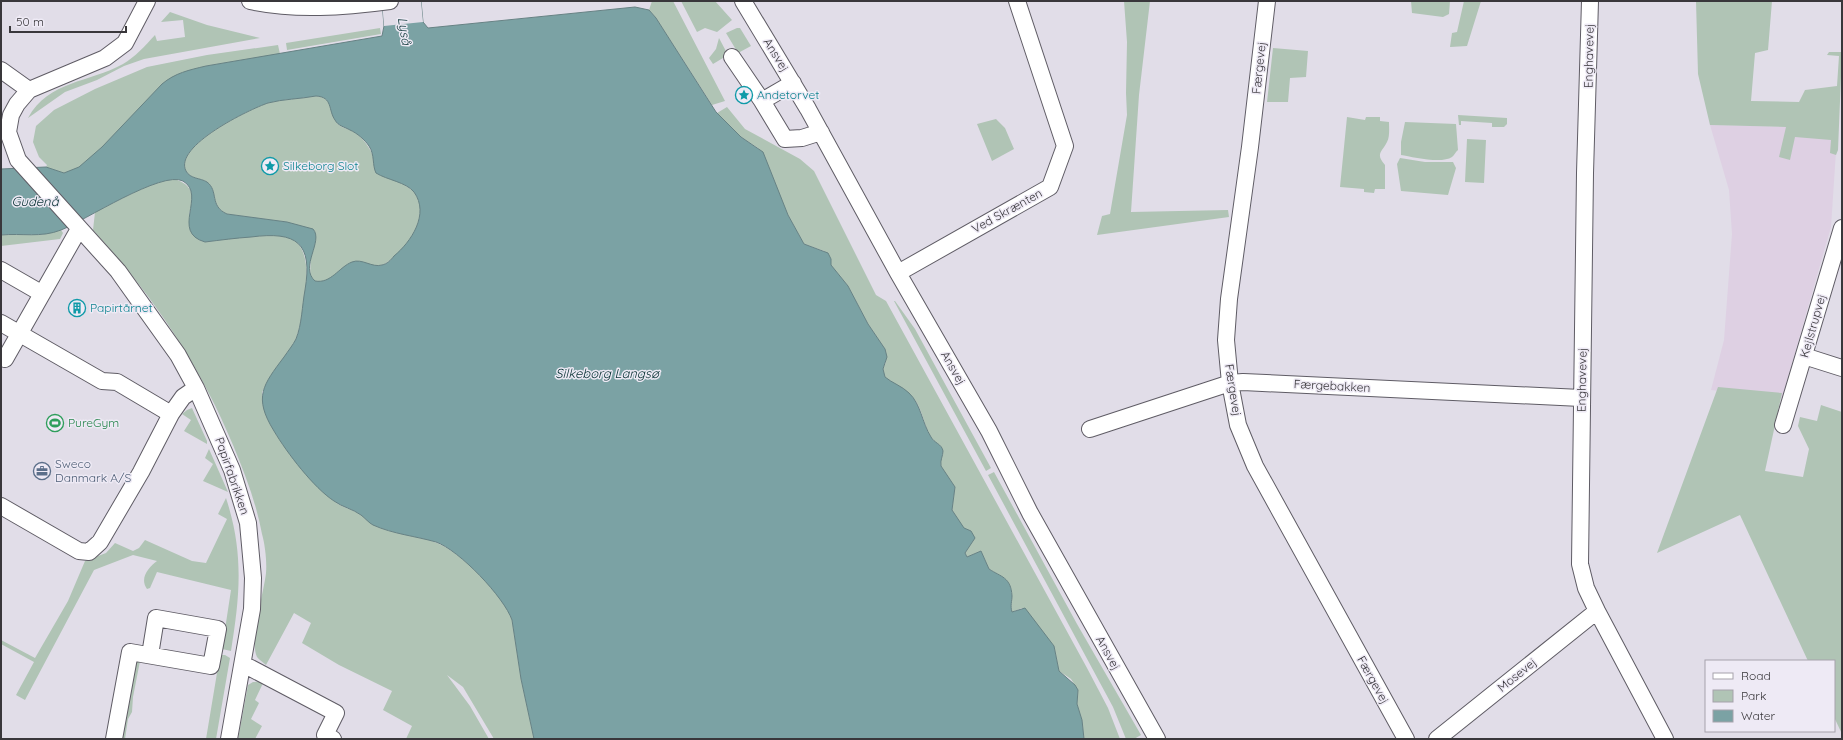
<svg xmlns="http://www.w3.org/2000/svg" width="1843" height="740" font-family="Quicksand,sans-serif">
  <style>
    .education { fill: #ded0e3 }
    .green { fill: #b0c4b5 }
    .water { fill: #7ba2a4; stroke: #678284; fill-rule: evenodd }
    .pier { fill: #e1dde8 }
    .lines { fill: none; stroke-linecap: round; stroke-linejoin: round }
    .minor-casing { stroke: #5f5c65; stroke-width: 18 }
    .minor { stroke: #fff; stroke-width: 16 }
    .labels { text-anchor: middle; stroke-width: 3; stroke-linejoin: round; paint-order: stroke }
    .street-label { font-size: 12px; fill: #39373b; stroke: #eeeaf5 }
    .culture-label { font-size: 12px; fill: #0d838f; stroke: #eeeaf5; text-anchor: start }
    .leisure-label { font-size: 12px; fill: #27864d; stroke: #eeeaf5; text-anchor: start }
    .service-label { font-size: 12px; fill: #4e5e75; stroke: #eeeaf5; text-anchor: start }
    .water-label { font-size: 13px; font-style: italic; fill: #073133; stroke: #eeeaf5 }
  </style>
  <rect width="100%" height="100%" fill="#e1dde8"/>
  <path class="education" d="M 1710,125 L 1786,127 L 1837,136 L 1831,227 L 1782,398 L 1711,390 L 1724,340 L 1732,234 L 1729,190 Z"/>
  <path class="green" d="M 652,1 L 673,1 L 725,101 L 712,105 L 656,18 L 649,10 Z
    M 681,1 L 715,1 L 732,20 L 717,32 L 705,28 L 697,32 Z
    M 1124,1 L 1150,1 L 1139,95 L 1131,212 L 1228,210 L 1229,217 L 1097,235 L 1102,216 L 1110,214 L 1127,115 L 1126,93 L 1127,42 Z
    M 1411,1 L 1450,1 L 1449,14 L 1443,17 L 1412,13 Z
    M 1464,1 L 1481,1 L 1467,46 L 1450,47 L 1452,33 L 1457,32 Z
    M 1696,1 L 1772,1 L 1768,50 L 1755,53 L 1751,101 L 1799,102 L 1805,90 L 1837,86 L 1839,56 L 1827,55 L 1829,52 L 1842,52 L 1838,150 L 1836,155 L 1830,153 L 1831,140 L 1795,137 L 1790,160 L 1779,157 L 1786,127 L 1710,125 L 1698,74 Z
    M 170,12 L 207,25 L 260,38 L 144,59 L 124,66 L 97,80 L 65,92 L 28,118 C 49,80 89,83 123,64 C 135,57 145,46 155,35 L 157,41 L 185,37 L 183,20 L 161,22 Z
    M 380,28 L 381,34 L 287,50 L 286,43 Z
    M 737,28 L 740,28 L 751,46 L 738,53 L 726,33 Z
    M 719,38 L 728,55 L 713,64 L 709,58 L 716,49 Z
    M 278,45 L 280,54 L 206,66 L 102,147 C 94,155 77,174 64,173 C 58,172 51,169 46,167 L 47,165 L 39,157 L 33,142 L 36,126 L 54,110 L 95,89 L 147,67 L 207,55 Z
    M 1273,48 L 1308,51 L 1306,77 L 1290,78 L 1288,102 L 1267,102 Z
    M 316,96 C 335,97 329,116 339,125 C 343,128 349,129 353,131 C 371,144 373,156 380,175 C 390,179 405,183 413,191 C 427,205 418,230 407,244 C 404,249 398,253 394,257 C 390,260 386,264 382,265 C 371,269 361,258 349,264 C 340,268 327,287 315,281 C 307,277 312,265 310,259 C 306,247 294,232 287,222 L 227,214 C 209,206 219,191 207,182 C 201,178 190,179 186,171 C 173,146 250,109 268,103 C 283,99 300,99 316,96 Z
    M 727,107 L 745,129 L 800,159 L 814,171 L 876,295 L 886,301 L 1087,668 L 1108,708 L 1120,739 L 1084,739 L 1082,720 L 1077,704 L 1078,690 L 1071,679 L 1059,671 L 1054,646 L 1022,608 L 1012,612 C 1010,606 1012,601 1012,596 C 1011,578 1001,577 989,569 L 981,551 L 967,557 L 965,553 L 973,541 L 971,531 L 964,529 L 952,510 L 955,487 L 941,466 C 940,460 943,456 943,451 C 942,444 934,443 931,437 C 924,426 923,411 915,400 C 907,390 894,385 885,378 L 883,369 L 886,362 L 885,349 L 868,324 L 848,286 L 834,269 L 831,265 L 831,259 L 824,251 L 804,244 L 788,215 L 758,148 L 741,137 L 717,113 Z
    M 1458,115 L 1507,118 L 1507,124 L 1504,127 L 1492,127 L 1492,123 L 1461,121 L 1461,125 L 1459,125 Z
    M 1347,117 L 1365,120 L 1366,117 L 1380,117 L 1380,121 L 1389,122 C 1389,127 1390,137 1387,142 C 1382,152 1375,154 1385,165 L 1385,189 L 1375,189 L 1374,193 L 1364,192 L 1364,189 L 1340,187 Z
    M 996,119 L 1005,128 L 1014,149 L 992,161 L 977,124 Z
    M 1405,122 L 1456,124 L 1458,150 C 1455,152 1455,155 1452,157 C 1442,164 1412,157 1401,155 L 1401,142 Z
    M 1467,139 L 1486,140 L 1484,183 L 1465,182 Z
    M 1400,158 L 1425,162 L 1453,162 L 1456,168 L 1448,195 L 1401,191 L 1397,164 Z
    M 174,179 C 194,185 195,197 189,214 L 199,240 L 205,242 C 225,240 274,230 290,237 C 319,251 303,315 296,340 L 262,392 C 263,419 278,439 295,458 C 306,471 321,492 334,501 C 342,508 353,509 361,515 C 365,517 368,522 373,524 C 392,535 417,535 437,543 C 461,552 504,596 512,620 L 521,679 L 534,739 L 494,739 L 463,687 L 447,675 L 470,706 L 489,739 L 406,739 L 412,726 L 383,710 L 392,691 L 339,665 L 302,643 L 311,623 L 294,613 L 266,665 C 263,662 259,660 257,657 C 249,641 264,592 266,573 C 267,561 265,545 262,534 C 256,502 245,474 233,445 C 199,363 152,295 93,230 L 95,212 C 121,200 147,183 174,179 Z
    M 61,230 L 63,233 L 60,239 L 1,246 L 1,235 L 40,235 Z
    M 894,301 L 895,301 L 915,329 L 991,468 L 986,471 Z
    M 1718,387 L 1782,393 L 1765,471 L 1803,477 L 1809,449 L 1798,426 L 1800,417 L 1817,421 L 1821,405 L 1842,412 L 1842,734 L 1834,717 L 1834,661 L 1808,661 L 1740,515 L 1657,553 Z
    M 192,408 L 207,441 L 207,444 L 184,431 L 191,420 L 182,414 L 187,410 Z
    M 209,449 L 228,492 L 203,481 L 213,464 L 205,458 Z
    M 994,472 L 1077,624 L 1141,735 L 1134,739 L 1126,739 L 1113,707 L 988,475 Z
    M 226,498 C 244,553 240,595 231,651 L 222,649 L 231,590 L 157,572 L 150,588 L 147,589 C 139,578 149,567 157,561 L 133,555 L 94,570 L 25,700 L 16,695 L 34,662 L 1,644 L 1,640 L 35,658 L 68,601 L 85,561 L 106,553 L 115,543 L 133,551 L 139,548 L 145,540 L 192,561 L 206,563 L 227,519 L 218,514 Z
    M 220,655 L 225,655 L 230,658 L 216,739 L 206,739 Z
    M 137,656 L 140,661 L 133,697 L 132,712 L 128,719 L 125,739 L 120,739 Z
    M 264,681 L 255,700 L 259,703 L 251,719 L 262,726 L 255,739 L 238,739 L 248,685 L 253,682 Z"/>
  <path class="water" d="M 382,1 L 421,1 L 423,22 L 428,28 L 635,7 L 649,10 L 656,18 L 716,112 L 741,137 L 763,152 L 788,215 L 804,244 L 828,253 L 831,259 L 831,265 L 848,286 L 868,324 L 885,349 L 887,357 L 883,369 L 885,377 C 892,383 902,386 909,393 C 921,404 922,423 931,437 C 934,443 942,444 943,451 C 943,456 940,460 941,466 L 955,487 L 952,510 L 964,528 L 971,531 L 975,538 L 965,553 L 967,557 L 981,551 L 989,569 C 1001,577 1011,577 1012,596 C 1012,601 1010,606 1012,612 L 1025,608 L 1054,646 L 1059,671 L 1075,685 L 1078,690 L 1077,704 L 1082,720 L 1084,739 L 534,739 L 521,679 L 512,620 C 504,597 459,550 436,542 C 415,536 393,534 373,525 C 369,523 365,518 361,515 C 353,509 342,507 334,501 C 314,488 287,453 274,431 C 253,397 263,385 284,357 C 288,351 293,345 296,339 C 302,324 302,306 305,290 C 313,243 297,231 251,237 C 236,238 221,240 205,242 C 170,232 207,195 183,181 C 162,170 84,221 61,230 C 41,238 22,233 1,235 L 1,169 L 46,167 L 64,173 L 79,167 L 102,147 L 162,84 C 175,73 189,70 206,66 L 382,36 L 384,26 ZM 316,96 C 333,97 328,110 335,120 C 338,126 345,127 350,130 C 357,133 365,140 369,146 C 375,155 372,165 376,173 C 387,180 406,182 414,192 C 430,214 411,242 394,256 C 391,260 387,264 382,265 C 372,268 362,258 352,262 C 339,267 331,284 315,281 C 299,267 324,241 313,229 L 287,222 L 227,214 C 209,206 219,191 207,182 C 201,178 190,179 186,171 C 173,146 250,109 268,103 C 283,99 300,99 316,96 Z"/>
  <path class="pier" d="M 382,1 L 421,1 L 423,22 L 384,26 Z"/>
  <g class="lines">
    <g class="minor-casing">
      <path id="minor" d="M 147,1 L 125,43 L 105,58 L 29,90 L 17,104 L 11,115 L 8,132 L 18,160 L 118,271 L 178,355 L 196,388 L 232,470 L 248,523 L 253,578 L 252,609 L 229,739
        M 250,1 C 295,11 345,7 390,1
        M 743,1 L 808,109 L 898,273 L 989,431 L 1030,513 L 1157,739
        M 1267,1 L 1250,147 L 1229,299 L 1226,340 L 1230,383 L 1238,425 L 1255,466 L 1406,739
        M 1590,1 L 1585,173 L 1580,564 L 1586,588 L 1597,611 L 1665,739
        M 732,57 L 762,101 L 785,139 L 802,138 L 821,132
        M 1,70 L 29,90
        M 762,101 L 793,83
        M 1,270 L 41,293
        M 898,273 L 1050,187 L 1065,146 L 1017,1
        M 1,323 L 102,381 L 117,382 L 171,414
        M 1804,356 L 1842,368
        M 1,357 L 5,359 L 79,229
        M 1783,425 L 1842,228
        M 1090,429 L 1230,383 L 1243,382 L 1581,398
        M 1,506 L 79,551 L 89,552 L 100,542 L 141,472 L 171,414 L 183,397 L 196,388
        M 243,664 L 336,713 L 325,735 L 333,739
        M 114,739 L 130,652 L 211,666 L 218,629 L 156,618 L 150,655
        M 1437,739 L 1597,611"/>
    </g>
    <use href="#minor" class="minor"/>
  </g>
  <defs>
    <g id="sight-ring" transform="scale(0.9)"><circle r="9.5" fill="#eeeaf5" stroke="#0f9aa8" stroke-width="1.5"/><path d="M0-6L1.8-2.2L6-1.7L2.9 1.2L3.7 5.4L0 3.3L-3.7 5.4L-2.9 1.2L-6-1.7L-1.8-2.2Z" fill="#0f9aa8"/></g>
    <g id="building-ring" transform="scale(0.9)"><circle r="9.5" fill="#eeeaf5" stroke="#0f9aa8" stroke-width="1.5"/><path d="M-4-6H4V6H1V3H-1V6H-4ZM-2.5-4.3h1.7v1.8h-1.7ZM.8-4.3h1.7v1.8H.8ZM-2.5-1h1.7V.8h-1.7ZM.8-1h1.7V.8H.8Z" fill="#0f9aa8"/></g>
    <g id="stadium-ring" transform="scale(0.9)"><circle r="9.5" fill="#eeeaf5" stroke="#2e9e5b" stroke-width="1.5"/><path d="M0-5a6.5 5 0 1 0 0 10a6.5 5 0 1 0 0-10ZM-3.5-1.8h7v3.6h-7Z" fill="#2e9e5b"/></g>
    <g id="office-ring" transform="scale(0.9)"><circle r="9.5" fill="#eeeaf5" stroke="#5c6f8a" stroke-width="1.5"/><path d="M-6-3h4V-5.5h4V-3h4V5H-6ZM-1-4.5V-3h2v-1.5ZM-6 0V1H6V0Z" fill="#5c6f8a"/></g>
  </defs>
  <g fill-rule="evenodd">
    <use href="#sight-ring" x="744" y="95"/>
    <use href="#sight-ring" x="270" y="166"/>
    <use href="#building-ring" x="77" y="308"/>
    <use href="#stadium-ring" x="55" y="423"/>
    <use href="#office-ring" x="42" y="471"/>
  </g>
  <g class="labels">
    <g class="street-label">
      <text transform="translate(776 55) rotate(58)" y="4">Ansvej</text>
      <text transform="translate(1589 56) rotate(-89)" y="4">Enghavevej</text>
      <text transform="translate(1259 68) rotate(-84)" y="4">Færgevej</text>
      <text transform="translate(1007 211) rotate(-29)" y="4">Ved Skrænten</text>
      <text transform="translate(1813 326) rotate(-74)" y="4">Kejlstrupvej</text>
      <text transform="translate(953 368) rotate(60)" y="4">Ansvej</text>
      <text transform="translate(1582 380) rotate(-89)" y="4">Enghavevej</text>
      <text transform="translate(1332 386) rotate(3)" y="4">Færgebakken</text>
      <text transform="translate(1233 390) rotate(81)" y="4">Færgevej</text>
      <text transform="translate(232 476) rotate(71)" y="4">Papirfabrikken</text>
      <text transform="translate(1108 653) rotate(61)" y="4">Ansvej</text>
      <text transform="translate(1517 675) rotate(-39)" y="4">Mosevej</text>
      <text transform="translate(1373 680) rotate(61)" y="4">Færgevej</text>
    </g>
    <g class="culture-label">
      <text x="757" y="99">Andetorvet</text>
      <text x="283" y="170">Silkeborg Slot</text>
      <text x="90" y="312">Papirtårnet</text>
    </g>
    <g class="leisure-label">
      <text x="68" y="427">PureGym</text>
    </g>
    <g class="service-label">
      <text x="55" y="468">Sweco<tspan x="55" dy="14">Danmark A/S</tspan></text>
    </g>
    <g class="water-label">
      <text transform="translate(405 31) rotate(81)" y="5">Lyså</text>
      <text x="35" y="206">Gudenå</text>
      <text x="607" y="378">Silkeborg Langsø</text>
    </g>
  </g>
  <rect width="1843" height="740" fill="none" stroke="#39373b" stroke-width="4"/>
  <rect x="1705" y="660" width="130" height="72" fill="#eeeaf5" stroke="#a6a2ab"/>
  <rect x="1713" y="673" width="20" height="6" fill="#ffffff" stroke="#a6a2ab"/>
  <text x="1741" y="680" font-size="12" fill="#39373b">Road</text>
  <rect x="1713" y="690" width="20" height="12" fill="#b0c4b5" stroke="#a6a2ab"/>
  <text x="1741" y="700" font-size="12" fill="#39373b">Park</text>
  <rect x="1713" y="710" width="20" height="12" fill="#7ba2a4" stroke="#a6a2ab"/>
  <text x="1741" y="720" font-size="12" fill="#39373b">Water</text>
  <path d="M10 26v6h116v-6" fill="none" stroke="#39373b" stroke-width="2"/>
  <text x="16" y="26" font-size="12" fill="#39373b" stroke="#eeeaf5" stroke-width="3" paint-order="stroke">50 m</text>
</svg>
